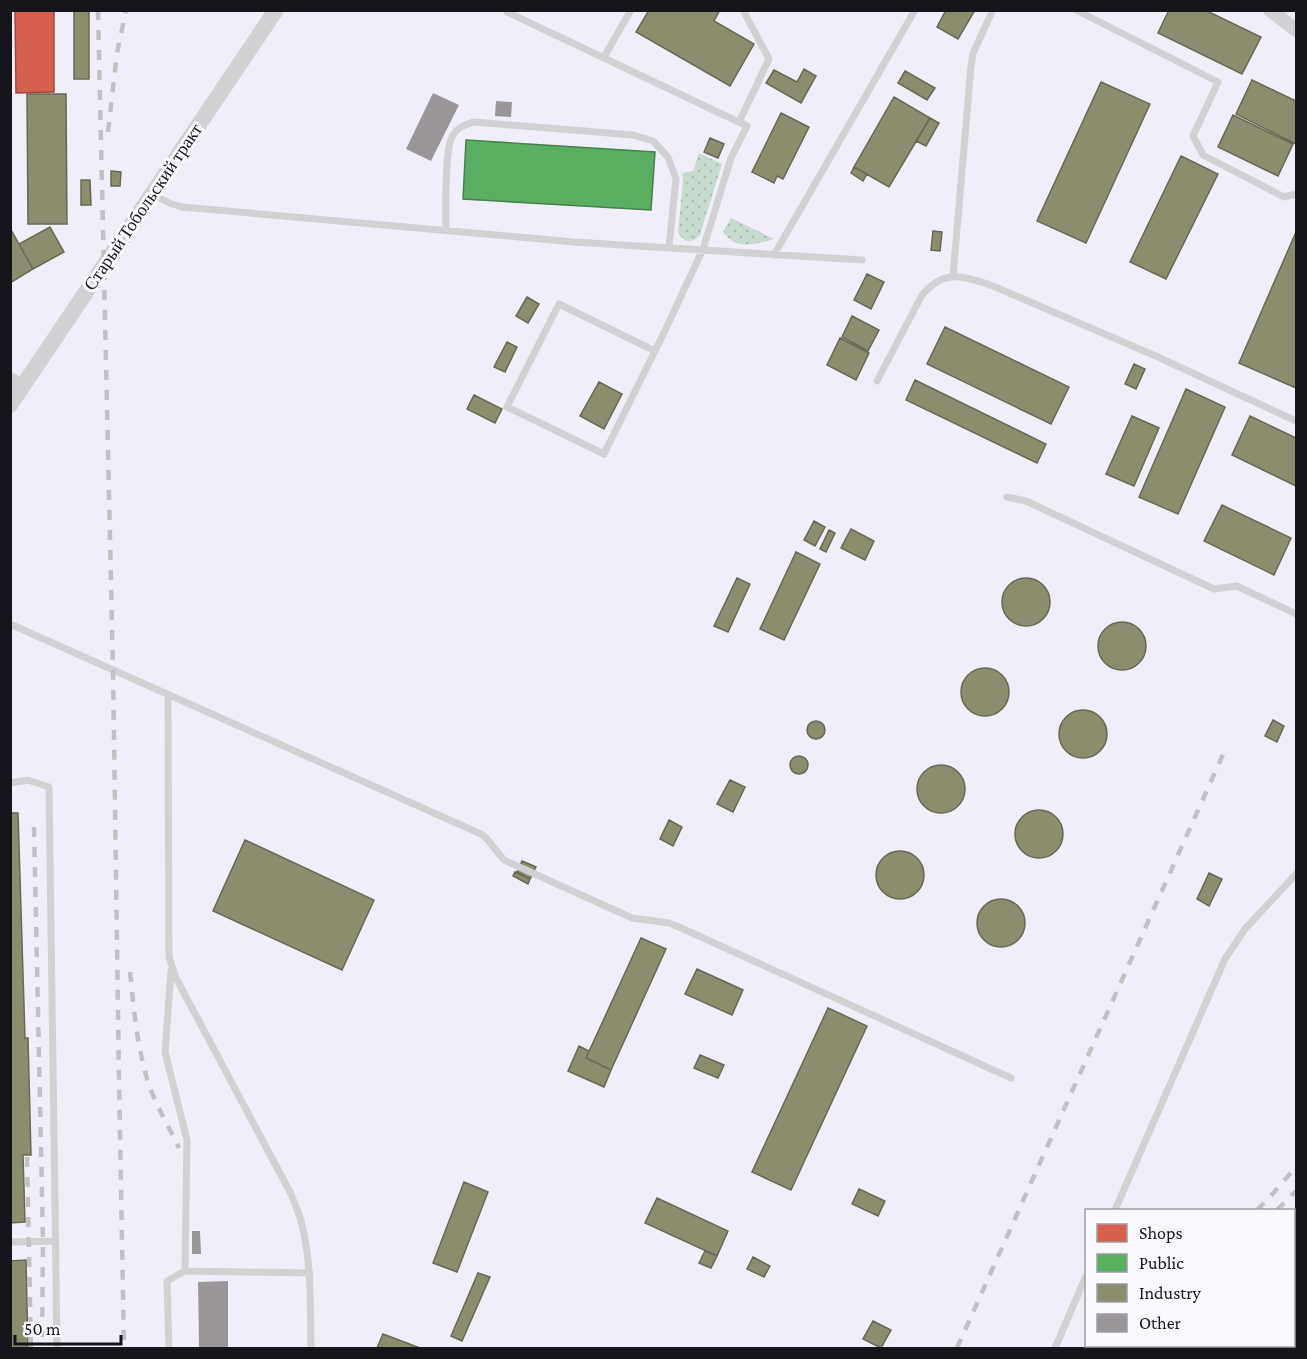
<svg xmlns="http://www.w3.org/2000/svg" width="1307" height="1359" font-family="'Crimson Pro',serif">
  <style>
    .grass { fill: url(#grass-dots) }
    .shops { fill: #d6604d; stroke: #9c4a3e; stroke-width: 1.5 }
    .public { fill: #5aae61; stroke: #46804c; stroke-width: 1.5 }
    .industry { fill: #8c8c6e; stroke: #696855; stroke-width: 1.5 }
    .building { fill: #9b9699 }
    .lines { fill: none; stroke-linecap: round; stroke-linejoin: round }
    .service { stroke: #d1d0d2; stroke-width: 7 }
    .minor { stroke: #d1d0d2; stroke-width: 14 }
    .tertiary { stroke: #d1d0d2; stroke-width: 16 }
    .rail { stroke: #c1c0c3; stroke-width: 4.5; stroke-dasharray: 10 10; stroke-linecap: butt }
    .labels { text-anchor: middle; stroke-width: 6; stroke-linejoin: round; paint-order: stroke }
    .street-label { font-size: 18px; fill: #16151b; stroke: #faf9fd }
  </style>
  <defs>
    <pattern id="grass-dots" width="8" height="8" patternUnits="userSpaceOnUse" patternTransform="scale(1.5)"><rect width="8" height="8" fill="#c6dbcd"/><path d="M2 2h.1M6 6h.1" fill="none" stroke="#a9bbaf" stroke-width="1.8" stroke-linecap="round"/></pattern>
  </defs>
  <rect width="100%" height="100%" fill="#f0eef8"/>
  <path class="grass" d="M 699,153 L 722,164 L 700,235 C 692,244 685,243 678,233 L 683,180 L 682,173 L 693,171 Z
    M 731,218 L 774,239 C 755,244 737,251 723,232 Z"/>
  <path class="shops" d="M 15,10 L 54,10 L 54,92 L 16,93 Z"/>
  <path class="public" d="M 466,140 L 655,152 L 651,210 L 463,199 Z"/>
  <path class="industry" d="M 74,10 L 89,10 L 89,79 L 74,79 Z
    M 649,10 L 720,10 L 714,21 L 754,44 L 730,86 L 636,32 Z
    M 946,10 L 975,10 L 958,39 L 937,27 Z
    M 1169,10 L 1205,10 L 1261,37 L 1242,74 L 1158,33 Z
    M 804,69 L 816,76 L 801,103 L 766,83 L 774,70 L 797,82 Z
    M 905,71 L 935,88 L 927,100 L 898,83 Z
    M 1252,80 L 1296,101 L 1296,144 L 1236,114 Z
    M 1101,82 L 1150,104 L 1086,243 L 1037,221 Z
    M 27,94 L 66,94 L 67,224 L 28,224 Z
    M 894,97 L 930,118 L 889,187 L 854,167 Z
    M 781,113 L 809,127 L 783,179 L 777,176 L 774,183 L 752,172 Z
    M 1233,115 L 1293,144 L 1278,176 L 1218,147 Z
    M 930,118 L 939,123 L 926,146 L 916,141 Z
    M 710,138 L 724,144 L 718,158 L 704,152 Z
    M 1181,156 L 1218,174 L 1166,279 L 1130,262 Z
    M 854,167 L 867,174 L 863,181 L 851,173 Z
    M 111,171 L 121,172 L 120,186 L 111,186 Z
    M 81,180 L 90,180 L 91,205 L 81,205 Z
    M 50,227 L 64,252 L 33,269 L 19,244 Z
    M 10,228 L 33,269 L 10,283 Z
    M 933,231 L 942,232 L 940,251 L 931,250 Z
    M 1296,232 L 1296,388 L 1239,363 Z
    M 867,274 L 884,282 L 871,309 L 854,300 Z
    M 527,297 L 539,304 L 528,323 L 516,316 Z
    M 852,316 L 879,330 L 868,351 L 842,337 Z
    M 945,327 L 1069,387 L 1051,424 L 927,364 Z
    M 840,338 L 869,353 L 856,380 L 827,365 Z
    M 507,342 L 517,347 L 505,372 L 494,367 Z
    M 1134,364 L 1145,369 L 1136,389 L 1125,384 Z
    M 915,380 L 1046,444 L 1037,463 L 906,400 Z
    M 599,382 L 622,394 L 604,429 L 580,416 Z
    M 1186,389 L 1225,407 L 1178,514 L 1139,497 Z
    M 474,395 L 502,409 L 495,423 L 467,409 Z
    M 1132,416 L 1159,428 L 1134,486 L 1106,474 Z
    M 1250,416 L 1296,438 L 1296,486 L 1232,455 Z
    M 1222,505 L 1291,538 L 1274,575 L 1204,541 Z
    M 814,521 L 825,527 L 815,546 L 804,540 Z
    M 851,529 L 874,541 L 865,560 L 841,548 Z
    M 829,530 L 835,533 L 826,552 L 820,549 Z
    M 796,552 L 820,564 L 784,640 L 760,629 Z
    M 737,578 L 750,584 L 728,632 L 714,626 Z
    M1002 602a24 24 0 1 1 48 0a24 24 0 1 1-48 0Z
    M1098 646a24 24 0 1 1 48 0a24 24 0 1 1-48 0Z
    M961 692a24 24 0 1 1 48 0a24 24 0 1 1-48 0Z
    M1059 734a24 24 0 1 1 48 0a24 24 0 1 1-48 0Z
    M 1273,720 L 1284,726 L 1277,742 L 1265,736 Z
    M807 730a9 9 0 1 1 18 0a9 9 0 1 1-18 0Z
    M790 765a9 9 0 1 1 18 0a9 9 0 1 1-18 0Z
    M917 789a24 24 0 1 1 48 0a24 24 0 1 1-48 0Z
    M 730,780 L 745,787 L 733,812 L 717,804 Z
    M1015 834a24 24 0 1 1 48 0a24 24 0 1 1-48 0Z
    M 10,813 L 18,813 L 25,1038 L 28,1038 L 31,1155 L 23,1155 L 25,1222 L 10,1223 Z
    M 669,820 L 682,827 L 673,846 L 660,839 Z
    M 245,840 L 374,900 L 342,970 L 213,911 Z
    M876 875a24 24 0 1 1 48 0a24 24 0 1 1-48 0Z
    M 522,861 L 536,867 L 530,879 L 517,872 Z
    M 515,872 L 530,879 L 528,884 L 513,876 Z
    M 1209,873 L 1222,879 L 1209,906 L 1197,899 Z
    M977 923a24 24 0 1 1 48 0a24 24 0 1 1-48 0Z
    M 641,938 L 666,949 L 611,1070 L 586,1058 Z
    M 697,969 L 743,990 L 732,1015 L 685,994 Z
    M 828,1008 L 867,1026 L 791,1190 L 752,1172 Z
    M 579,1046 L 589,1051 L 586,1058 L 611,1070 L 604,1087 L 568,1071 Z
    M 700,1055 L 724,1065 L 718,1078 L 694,1068 Z
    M 464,1182 L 488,1192 L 457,1272 L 433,1263 Z
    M 859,1189 L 885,1201 L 878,1216 L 852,1204 Z
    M 657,1198 L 728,1231 L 717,1256 L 645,1223 Z
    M 705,1251 L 717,1256 L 711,1268 L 699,1263 Z
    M 753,1257 L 770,1266 L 764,1277 L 747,1269 Z
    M 26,1260 L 28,1348 L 10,1348 L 10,1261 Z
    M 1294,1271 L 1296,1272 L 1296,1312 L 1294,1311 Z
    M 478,1273 L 490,1277 L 462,1341 L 451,1336 Z
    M 873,1321 L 891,1330 L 881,1348 L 863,1339 Z
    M 383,1334 L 420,1348 L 377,1348 Z
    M 1140,1346 L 1203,1346 L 1200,1348 L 1137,1348 Z"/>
  <path class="building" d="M 433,93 L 459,105 L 431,161 L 406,149 Z
    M 496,101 L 512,102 L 511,117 L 495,116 Z
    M 192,1231 L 200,1231 L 201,1254 L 192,1254 Z
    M 228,1281 L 228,1348 L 199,1348 L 198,1282 Z"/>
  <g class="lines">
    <path class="service" d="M 508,10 L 507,12 L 747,126 L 731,158 L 703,249 L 662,337 L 655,351 L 604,454 L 507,407 L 559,304 L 655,351
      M 1076,10 L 1218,82 L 1193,136 L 1203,155 L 1284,197 L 1296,194
      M 604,57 L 631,10
      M 739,122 L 769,59 L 743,10
      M 152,194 L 169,203 L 182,207 L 574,242 L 862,260
      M 446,230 C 446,211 444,148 453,135 C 458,127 465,125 473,122 L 633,135 L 653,141 L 668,157 L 676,179 L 669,247
      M 774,255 L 915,10
      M 953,276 L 971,66 L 973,53 L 993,10
      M 877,381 L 922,295 C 945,268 963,276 993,286 L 1158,357 L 1296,421
      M 1007,497 L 1026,501 L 1214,589 L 1237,586 L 1296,614
      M 10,624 L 481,834 L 487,839 L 504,860 L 632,918 L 669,923 L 679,927 L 1011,1078
      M 168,695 L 169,957 L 176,978 L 291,1194 C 294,1203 299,1212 301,1221 C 312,1262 310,1306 311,1348
      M 10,783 L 28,780 L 49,787 L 57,1348
      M 1115,1210 L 1225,959 L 1245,929 L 1296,874
      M 10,1242 L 55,1241
      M 185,1271 L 310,1273
      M 169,1348 L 167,1281 L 185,1271 L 187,1140 L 165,1052 L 171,971
      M 1055,1348 L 1086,1276"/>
    <path class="minor" d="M 1270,10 L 1296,30
      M 10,379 L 23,387"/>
    <path class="tertiary" d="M 10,405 L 276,10"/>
    <path class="rail" d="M 98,10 L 113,670 L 119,1080 L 124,1348
      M 108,132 L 117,53 L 126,10
      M 34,827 L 43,1241 L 42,1348
      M 130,972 C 134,1010 137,1048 149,1085 C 157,1107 169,1127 179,1148
      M 27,1157 L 31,1348
      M 1257,1210 L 1269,1198 L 1296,1167
      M 1277,1210 L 1296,1191
      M 957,1348 L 1225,750
      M 1111,1348 L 1113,1346
      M 1133,1348 L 1136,1346"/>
  </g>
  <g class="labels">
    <g class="street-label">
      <text transform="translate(143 207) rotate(-56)" y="6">Старый Тобольский тракт</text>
    </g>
  </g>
  <rect width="1307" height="1359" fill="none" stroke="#16151b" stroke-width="24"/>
  <rect x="1085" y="1209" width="210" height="138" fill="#faf9fd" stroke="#9f9ea3" stroke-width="1.5"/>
  <rect x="1097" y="1224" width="30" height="18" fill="#d6604d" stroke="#9f9ea3" stroke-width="1.5"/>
  <text x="1139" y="1239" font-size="18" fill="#16151b">Shops</text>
  <rect x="1097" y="1254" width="30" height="18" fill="#5aae61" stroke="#9f9ea3" stroke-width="1.5"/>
  <text x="1139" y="1269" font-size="18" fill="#16151b">Public</text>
  <rect x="1097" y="1284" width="30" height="18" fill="#8c8c6e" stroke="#9f9ea3" stroke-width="1.5"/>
  <text x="1139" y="1299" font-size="18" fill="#16151b">Industry</text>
  <rect x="1097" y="1314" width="30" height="18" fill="#9b9699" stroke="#9f9ea3" stroke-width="1.5"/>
  <text x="1139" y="1329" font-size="18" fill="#16151b">Other</text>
  <path d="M15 1335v9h106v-9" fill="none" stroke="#16151b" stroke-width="3"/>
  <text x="24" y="1335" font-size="18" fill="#16151b" stroke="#faf9fd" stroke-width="4.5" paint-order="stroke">50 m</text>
</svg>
